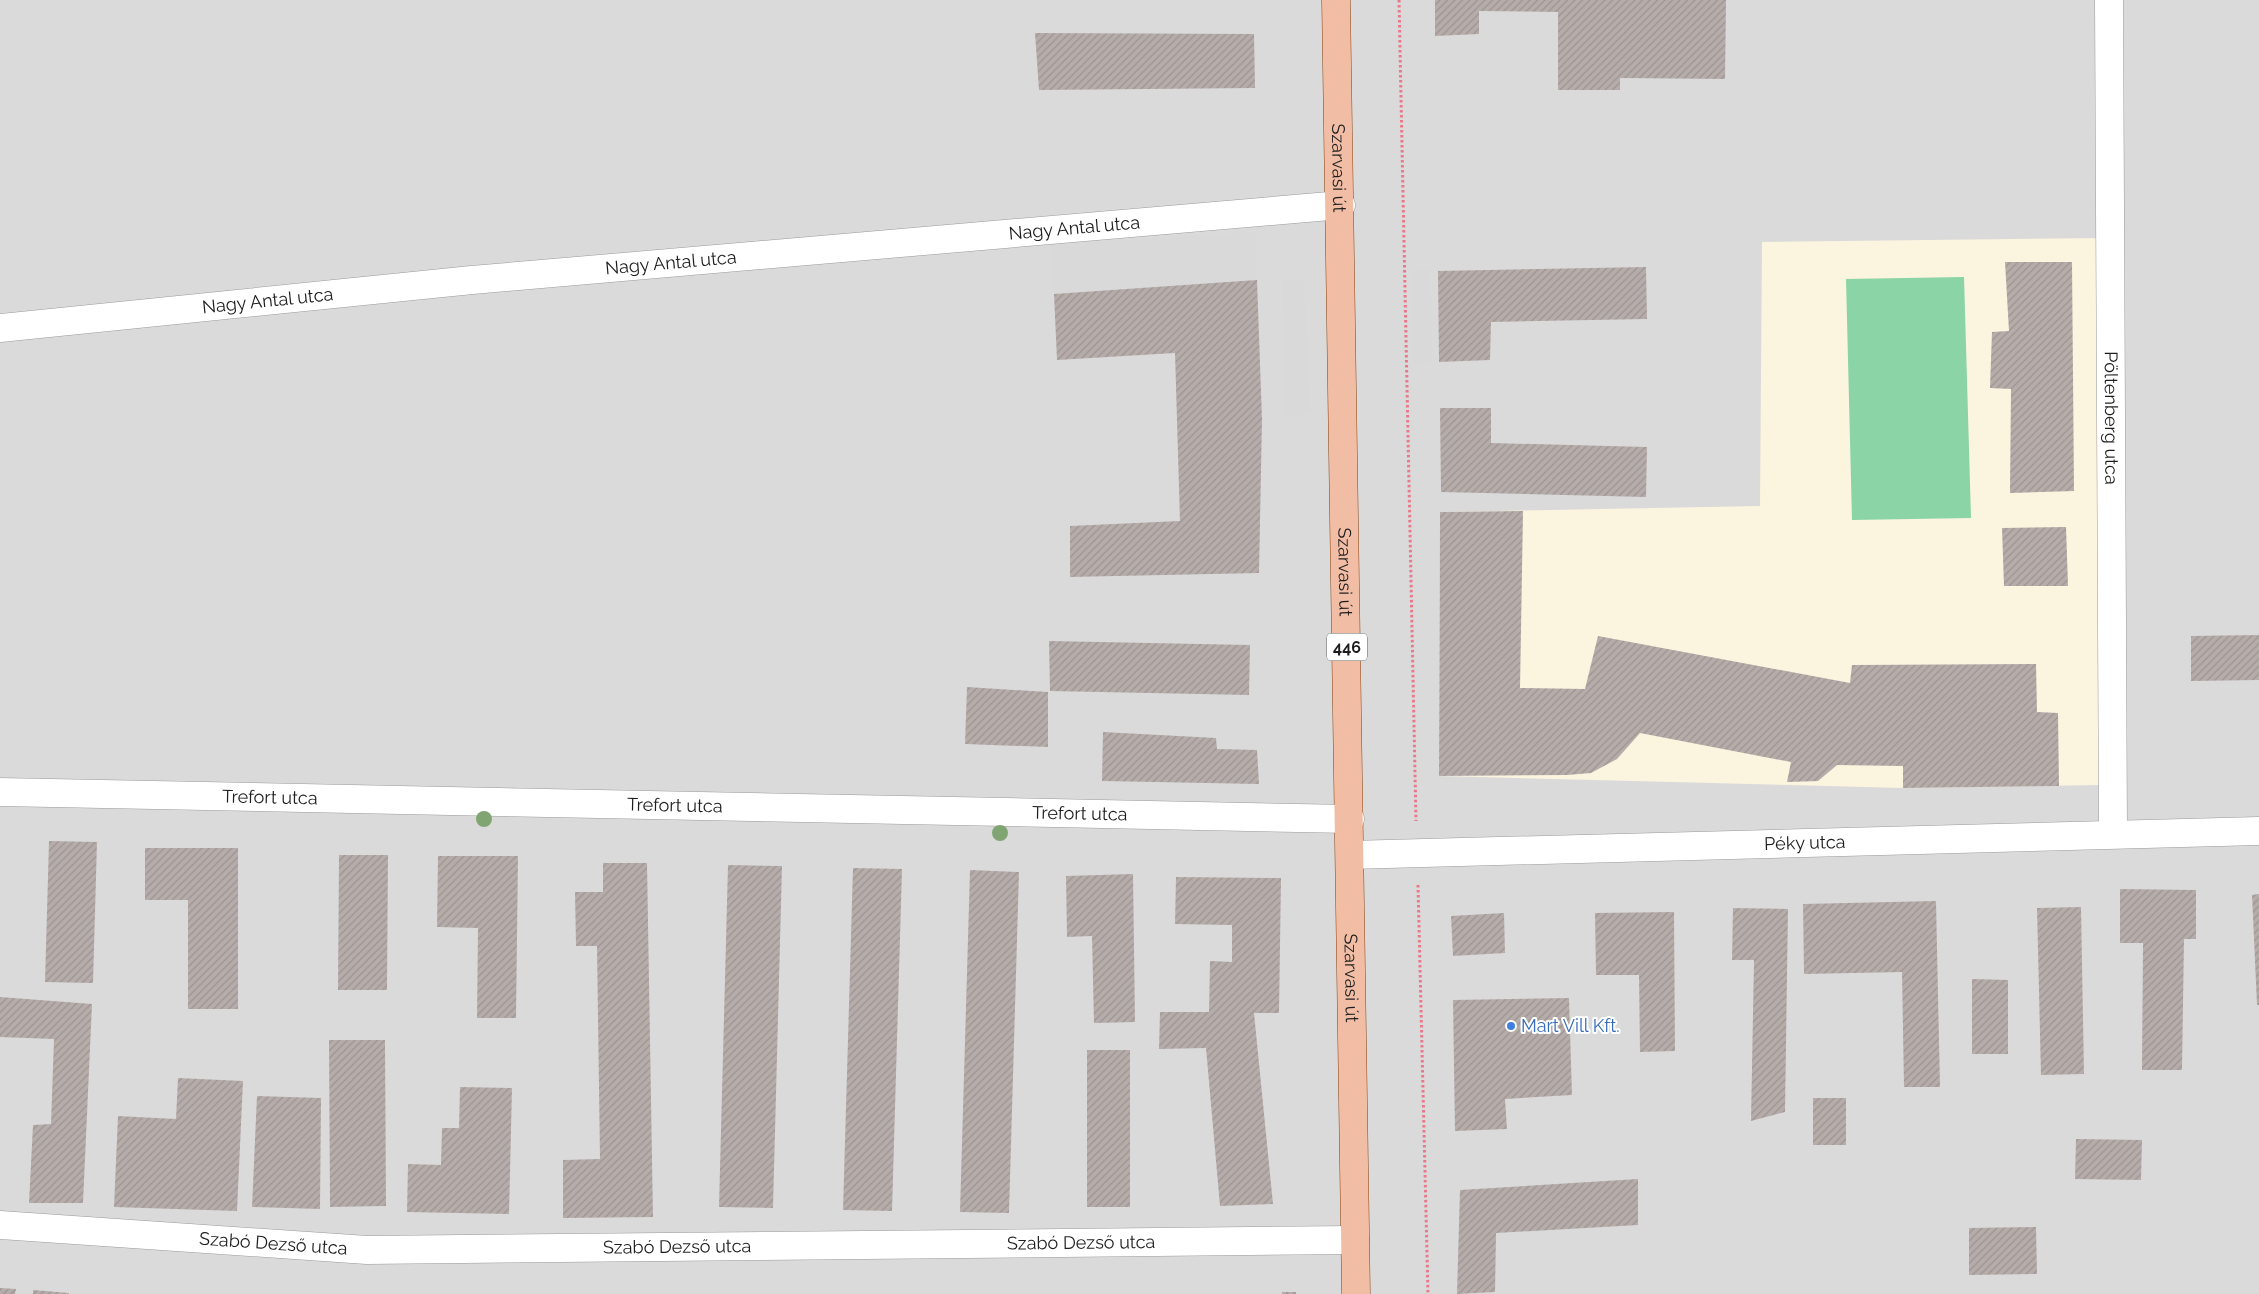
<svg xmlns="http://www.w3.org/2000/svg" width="2259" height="1294" font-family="Raleway,sans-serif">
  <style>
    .residential { fill: #dbdada }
    .education { fill: #fbf4df }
    .pitch { fill: #8ad4a5 }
    .parking { fill: #d9d9d9 }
    .building { fill: url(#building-hatch) }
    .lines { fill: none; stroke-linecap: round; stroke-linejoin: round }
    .minor-casing { stroke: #9a9a9a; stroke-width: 29 }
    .primary-casing { stroke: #864210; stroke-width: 29 }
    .path { stroke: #ea7889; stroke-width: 3; stroke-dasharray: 2.5 2.5; stroke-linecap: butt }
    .minor { stroke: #fff; stroke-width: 28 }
    .primary { stroke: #f1bda5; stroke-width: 28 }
    .tree { fill: #80a573 }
    .shop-dot { fill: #3f7fe0; stroke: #fff; stroke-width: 2 }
    .labels { text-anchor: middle; stroke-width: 4; stroke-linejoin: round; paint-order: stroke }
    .shield { fill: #fff; stroke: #616161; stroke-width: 1 }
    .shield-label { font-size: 16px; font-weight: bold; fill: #1d1d1d }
    .street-label { font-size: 18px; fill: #1d1d1d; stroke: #fff }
    .shop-label { font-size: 18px; fill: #366cbe; stroke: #fff; text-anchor: start }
  </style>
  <defs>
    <pattern id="building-hatch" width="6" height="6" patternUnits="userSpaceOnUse" patternTransform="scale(1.25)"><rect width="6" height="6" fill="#b6adaa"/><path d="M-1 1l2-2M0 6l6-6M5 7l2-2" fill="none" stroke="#9c9492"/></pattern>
  </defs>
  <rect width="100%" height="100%" fill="#ede8e4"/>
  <path class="residential" d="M 0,0 L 2259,0 L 2259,1294 L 0,1294 Z"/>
  <path class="education" d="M 2105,238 L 2106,785 L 1903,788 L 1439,776 L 1440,512 L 1760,506 L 1762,242 Z"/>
  <path class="pitch" d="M 1964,277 L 1971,518 L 1852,520 L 1846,279 Z"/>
  <path class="parking" d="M 1257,232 L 1257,280 L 1054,294 L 1052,245 Z
    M 1430,270 L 1432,361 L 1413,363 L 1411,271 Z
    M 1304,280 L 1311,414 L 1285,416 L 1282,281 Z"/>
  <path class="building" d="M 1435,0 L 1726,0 L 1725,79 L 1620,78 L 1620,90 L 1558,90 L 1558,12 L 1479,11 L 1479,34 L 1435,36 Z
    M 1035,33 L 1254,34 L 1255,88 L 1039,90 Z
    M 2005,262 L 2072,262 L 2074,491 L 2010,493 L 2011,389 L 1990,388 L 1992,332 L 2009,331 Z
    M 1646,267 L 1647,319 L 1491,322 L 1490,360 L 1439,362 L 1438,271 Z
    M 1257,280 L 1262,419 L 1259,573 L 1070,577 L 1070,526 L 1180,521 L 1175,353 L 1057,360 L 1054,294 Z
    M 1440,408 L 1491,408 L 1491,443 L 1647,447 L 1646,497 L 1441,492 Z
    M 1523,511 L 1520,688 L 1585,689 L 1598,636 L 1850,683 L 1852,665 L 2036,664 L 2037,712 L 2058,713 L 2059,786 L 1903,788 L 1903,766 L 1837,765 L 1818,781 L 1787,782 L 1791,762 L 1640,733 L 1617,759 L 1591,773 L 1567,775 L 1439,776 L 1440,512 Z
    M 2066,527 L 2068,586 L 2004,586 L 2002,528 Z
    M 2259,635 L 2259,680 L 2191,681 L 2191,636 Z
    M 1049,641 L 1250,645 L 1249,695 L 1050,691 Z
    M 967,687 L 1048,692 L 1048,747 L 965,744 Z
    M 1103,732 L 1216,738 L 1217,749 L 1257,750 L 1259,784 L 1102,781 Z
    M 49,841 L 97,842 L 93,983 L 45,982 Z
    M 145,848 L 238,848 L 238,1009 L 188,1009 L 188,900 L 145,900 Z
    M 339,855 L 388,855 L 387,990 L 338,990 Z
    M 438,856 L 518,856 L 516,1018 L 477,1018 L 478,928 L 437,927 Z
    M 603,863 L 647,863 L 653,1217 L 563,1218 L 563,1160 L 600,1159 L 597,946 L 576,946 L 575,892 L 603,892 Z
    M 728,865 L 782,866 L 773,1208 L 719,1207 Z
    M 853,868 L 902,869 L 892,1211 L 843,1210 Z
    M 970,870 L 1019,872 L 1009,1213 L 960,1212 Z
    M 1133,874 L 1135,1022 L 1094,1023 L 1092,936 L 1067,937 L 1066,876 Z
    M 1176,877 L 1281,878 L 1279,1013 L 1254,1013 L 1273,1204 L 1220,1206 L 1206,1048 L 1159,1049 L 1160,1012 L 1209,1012 L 1210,961 L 1232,962 L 1232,925 L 1175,924 Z
    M 2120,889 L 2196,890 L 2196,939 L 2184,939 L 2182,1070 L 2142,1070 L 2143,943 L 2120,943 Z
    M 2259,894 L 2259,1005 L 2257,1005 L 2252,895 Z
    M 1936,901 L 1940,1087 L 1904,1087 L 1902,972 L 1804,974 L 1803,904 Z
    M 2081,907 L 2084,1074 L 2041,1075 L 2037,908 Z
    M 1733,908 L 1788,909 L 1785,1112 L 1751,1121 L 1754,960 L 1732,960 Z
    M 1674,912 L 1675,1051 L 1640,1052 L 1639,975 L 1596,975 L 1595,913 Z
    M 1504,913 L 1505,953 L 1453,956 L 1451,916 Z
    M 1972,979 L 2008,980 L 2008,1054 L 1972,1054 Z
    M 0,997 L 92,1004 L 83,1203 L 29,1203 L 33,1125 L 51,1124 L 54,1039 L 0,1037 Z
    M 1569,998 L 1572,1095 L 1505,1099 L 1507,1129 L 1455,1131 L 1453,1000 Z
    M 329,1040 L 385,1040 L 386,1206 L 330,1207 Z
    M 1087,1050 L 1130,1050 L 1130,1207 L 1087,1207 Z
    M 178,1078 L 243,1081 L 237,1211 L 114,1207 L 118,1116 L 176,1119 Z
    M 460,1087 L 512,1088 L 509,1214 L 407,1212 L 408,1164 L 441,1165 L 442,1128 L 459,1128 Z
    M 257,1096 L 321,1098 L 320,1209 L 252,1207 Z
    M 1813,1098 L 1846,1098 L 1846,1145 L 1813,1145 Z
    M 2076,1139 L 2142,1140 L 2141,1180 L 2075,1179 Z
    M 1638,1179 L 1638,1225 L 1496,1233 L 1495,1292 L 1457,1294 L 1460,1190 Z
    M 2036,1227 L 2037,1274 L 1969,1275 L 1969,1228 Z
    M 0,1288 L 16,1289 L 15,1294 L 0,1294 Z
    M 33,1290 L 69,1293 L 69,1294 L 33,1294 Z
    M 1282,1292 L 1296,1292 L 1296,1294 L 1282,1294 Z"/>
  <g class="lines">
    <g class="minor-casing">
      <g id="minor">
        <path id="s1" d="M 2109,0 L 2113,834"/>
        <path id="s2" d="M 0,328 L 472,280 L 1341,205"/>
        <path id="s3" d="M 0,792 L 1350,819"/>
        <path id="s4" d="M 1350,855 L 2259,831"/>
        <path id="s5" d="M 0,1225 L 367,1250 L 1355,1240"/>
      </g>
    </g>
    <g class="primary-casing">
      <g id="primary">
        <path id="s6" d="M 1336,0 L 1356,1294"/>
      </g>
    </g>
    <path class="path" d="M 1399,0 L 1416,821
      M 1418,885 L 1428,1294"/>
    <use href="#minor" class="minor"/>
    <use href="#primary" class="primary"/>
  </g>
  <g class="tree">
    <circle cx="484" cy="819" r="8"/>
    <circle cx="1000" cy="833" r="8"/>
  </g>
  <circle class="shop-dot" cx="1511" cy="1026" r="5"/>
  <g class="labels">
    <rect class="shield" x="1327" y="633.5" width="40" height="27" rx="4"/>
    <g class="shield-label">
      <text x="1347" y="653">446</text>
    </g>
    <g class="street-label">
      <text dy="6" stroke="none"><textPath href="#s6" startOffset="168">Szarvasi út</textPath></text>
      <text dy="6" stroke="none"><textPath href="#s2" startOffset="1079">Nagy Antal utca</textPath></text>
      <text dy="6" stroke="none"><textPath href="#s2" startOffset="674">Nagy Antal utca</textPath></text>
      <text dy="6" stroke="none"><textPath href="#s2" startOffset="269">Nagy Antal utca</textPath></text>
      <text dy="6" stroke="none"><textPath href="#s1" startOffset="418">Pöltenberg utca</textPath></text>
      <text dy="6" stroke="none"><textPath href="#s6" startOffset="572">Szarvasi út</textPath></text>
      <text dy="6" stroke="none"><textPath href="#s3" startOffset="270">Trefort utca</textPath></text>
      <text dy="6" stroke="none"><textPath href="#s3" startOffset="675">Trefort utca</textPath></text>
      <text dy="6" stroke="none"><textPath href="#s3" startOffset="1080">Trefort utca</textPath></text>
      <text dy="6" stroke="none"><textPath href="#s4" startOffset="455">Péky utca</textPath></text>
      <text dy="6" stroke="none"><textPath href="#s6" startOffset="978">Szarvasi út</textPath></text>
      <text dy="6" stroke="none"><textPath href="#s5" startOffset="1082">Szabó Dezső utca</textPath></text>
      <text dy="6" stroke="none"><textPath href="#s5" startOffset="274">Szabó Dezső utca</textPath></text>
      <text dy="6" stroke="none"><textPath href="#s5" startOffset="678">Szabó Dezső utca</textPath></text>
    </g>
    <g class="shop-label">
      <text x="1521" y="1032">Mart Vill Kft.</text>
    </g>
  </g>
</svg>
